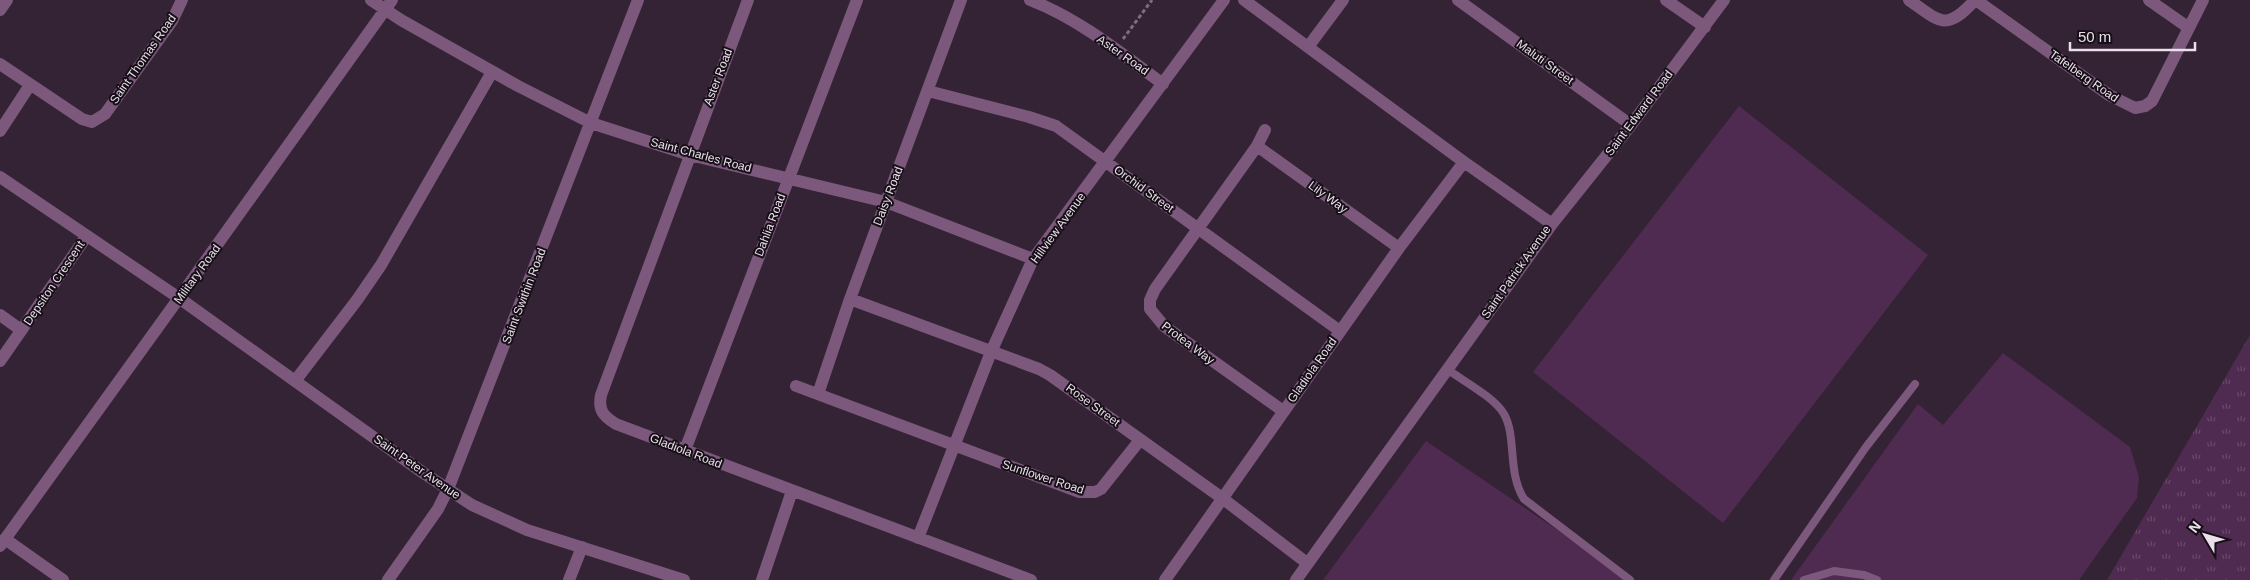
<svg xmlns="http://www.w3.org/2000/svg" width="2250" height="580" font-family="Arial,sans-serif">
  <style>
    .park { fill: url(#park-tufts) }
    .garden { fill: #502b51 }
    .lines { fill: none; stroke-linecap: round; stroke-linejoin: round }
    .path { stroke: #7c6e7d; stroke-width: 3; stroke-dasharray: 4 2.5; stroke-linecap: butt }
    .service { stroke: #7b587c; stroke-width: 8 }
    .minor { stroke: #7b587c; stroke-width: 12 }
    .tertiary { stroke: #7b587c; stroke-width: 12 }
    .labels { text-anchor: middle; stroke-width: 4; stroke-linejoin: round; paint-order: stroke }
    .street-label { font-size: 12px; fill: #eadfea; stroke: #160f17 }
  </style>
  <defs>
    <pattern id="park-tufts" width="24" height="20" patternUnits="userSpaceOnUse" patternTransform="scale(1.25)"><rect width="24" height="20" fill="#502b51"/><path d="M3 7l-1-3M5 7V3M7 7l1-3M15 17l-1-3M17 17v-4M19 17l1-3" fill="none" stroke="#69496a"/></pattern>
  </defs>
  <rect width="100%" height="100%" fill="#332334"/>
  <path class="park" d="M 2250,335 L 2250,580 L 2107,580 Z"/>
  <path class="garden" d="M 1739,106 L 1928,255 L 1723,523 L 1533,372 Z
    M 2003,353 L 2130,447 L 2139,477 L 2137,498 L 2079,580 L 1791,580 L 1918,404 L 1943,425 Z
    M 1426,441 L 1631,580 L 1323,580 Z"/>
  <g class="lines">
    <path class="path" d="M 1123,39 L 1152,0"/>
    <path class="service" d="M 1447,369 C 1463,381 1494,397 1504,414 C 1517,437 1507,472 1524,499 L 1630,580
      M 1774,580 L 1866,447 L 1915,384
      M 1804,580 L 1834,571 L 1864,575 L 1877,580"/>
    <path class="minor" d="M 371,0 L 401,20 L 518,86 L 591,123 L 690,155 L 886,202 L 1033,259
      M 748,0 L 601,395 C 598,410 603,416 616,424 L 1031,580
      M 1030,0 C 1079,19 1121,53 1163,84
      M 1244,0 L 1464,162 L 1552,224
      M 1458,0 L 1631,125
      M 1666,0 L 1705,27
      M 1909,0 C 1940,22 1946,32 1975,0
      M 1976,0 L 2109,95 L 2135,108 L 2145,106 L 2152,101 L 2203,0
      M 2149,0 L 2189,28
      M 0,10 L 7,0
      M 1308,47 L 1343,0
      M 0,64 L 82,119 L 92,122 L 105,114 L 172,21 L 182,0
      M 928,91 L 1029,117 L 1056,126 L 1340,331
      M 1265,130 L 1257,146 L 1155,289 L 1150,300 L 1150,309 L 1164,326 L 1283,411
      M 0,131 L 30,85
      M 1257,146 L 1399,248
      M 179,298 L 392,0
      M 850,299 L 1039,369 L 1050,375 L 1222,498 L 1307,563
      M 0,315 L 21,330
      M 0,361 L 86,237
      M 295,381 L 357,300 L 381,265 L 492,72
      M 796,386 L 1079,492 L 1095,492 L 1101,489 L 1140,440
      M 818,394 L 850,299 L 961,0
      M 685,450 L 857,0
      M 918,538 L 991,352 L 1033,259 L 1224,0
      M 5,539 L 63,580
      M 388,580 L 438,509 L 448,489 L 638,0
      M 569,580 L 582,547
      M 762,580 L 792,491
      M 1165,580 L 1399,248 L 1464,162
      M 1296,580 L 1552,224 L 1631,125 L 1724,0"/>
    <path class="tertiary" d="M 0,177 L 179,298 L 422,472 L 472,505 L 527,530 L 684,580
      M 0,546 L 179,298"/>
  </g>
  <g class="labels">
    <g class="street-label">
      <text transform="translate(1123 55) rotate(35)" y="4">Aster Road</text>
      <text transform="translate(143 59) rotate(-55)" y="4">Saint Thomas Road</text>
      <text transform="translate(1545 62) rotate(36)" y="4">Maluti Street</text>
      <text transform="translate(2084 76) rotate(35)" y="4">Tafelberg Road</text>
      <text transform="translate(718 77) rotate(-69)" y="4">Aster Road</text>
      <text transform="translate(1639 113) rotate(-53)" y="4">Saint Edward Road</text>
      <text transform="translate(701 155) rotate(15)" y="4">Saint Charles Road</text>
      <text transform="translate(1144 189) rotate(36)" y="4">Orchid Street</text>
      <text transform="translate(888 196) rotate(-69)" y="4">Daisy Road</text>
      <text transform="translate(1328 197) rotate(36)" y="4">Lily Way</text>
      <text transform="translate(770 225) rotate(-69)" y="4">Dahlia Road</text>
      <text transform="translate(1058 228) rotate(-54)" y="4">Hillview Avenue</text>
      <text transform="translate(1516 272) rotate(-55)" y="4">Saint Patrick Avenue</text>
      <text transform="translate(197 274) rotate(-54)" y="4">Military Road</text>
      <text transform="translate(54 283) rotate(-56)" y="4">Depsiton Crescent</text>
      <text transform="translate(524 296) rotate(-69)" y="4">Saint Swithin Road</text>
      <text transform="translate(1188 343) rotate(37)" y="4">Protea Way</text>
      <text transform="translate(1312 370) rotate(-55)" y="4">Gladiola Road</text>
      <text transform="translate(1093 405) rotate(36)" y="4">Rose Street</text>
      <text transform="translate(686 451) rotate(21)" y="4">Gladiola Road</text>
      <text transform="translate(417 467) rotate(35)" y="4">Saint Peter Avenue</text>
      <text transform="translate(1043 477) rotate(18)" y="4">Sunflower Road</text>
    </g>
  </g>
  <g transform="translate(2205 535) rotate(308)" stroke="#160f17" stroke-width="4" paint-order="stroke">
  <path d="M0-4L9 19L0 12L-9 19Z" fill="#eadfea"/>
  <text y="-8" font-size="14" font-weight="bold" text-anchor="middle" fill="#eadfea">N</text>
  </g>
  <path d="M2070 42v8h125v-8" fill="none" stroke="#eadfea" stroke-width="2.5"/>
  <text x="2078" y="42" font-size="15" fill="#eadfea" stroke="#160f17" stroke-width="4" paint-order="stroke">50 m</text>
</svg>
